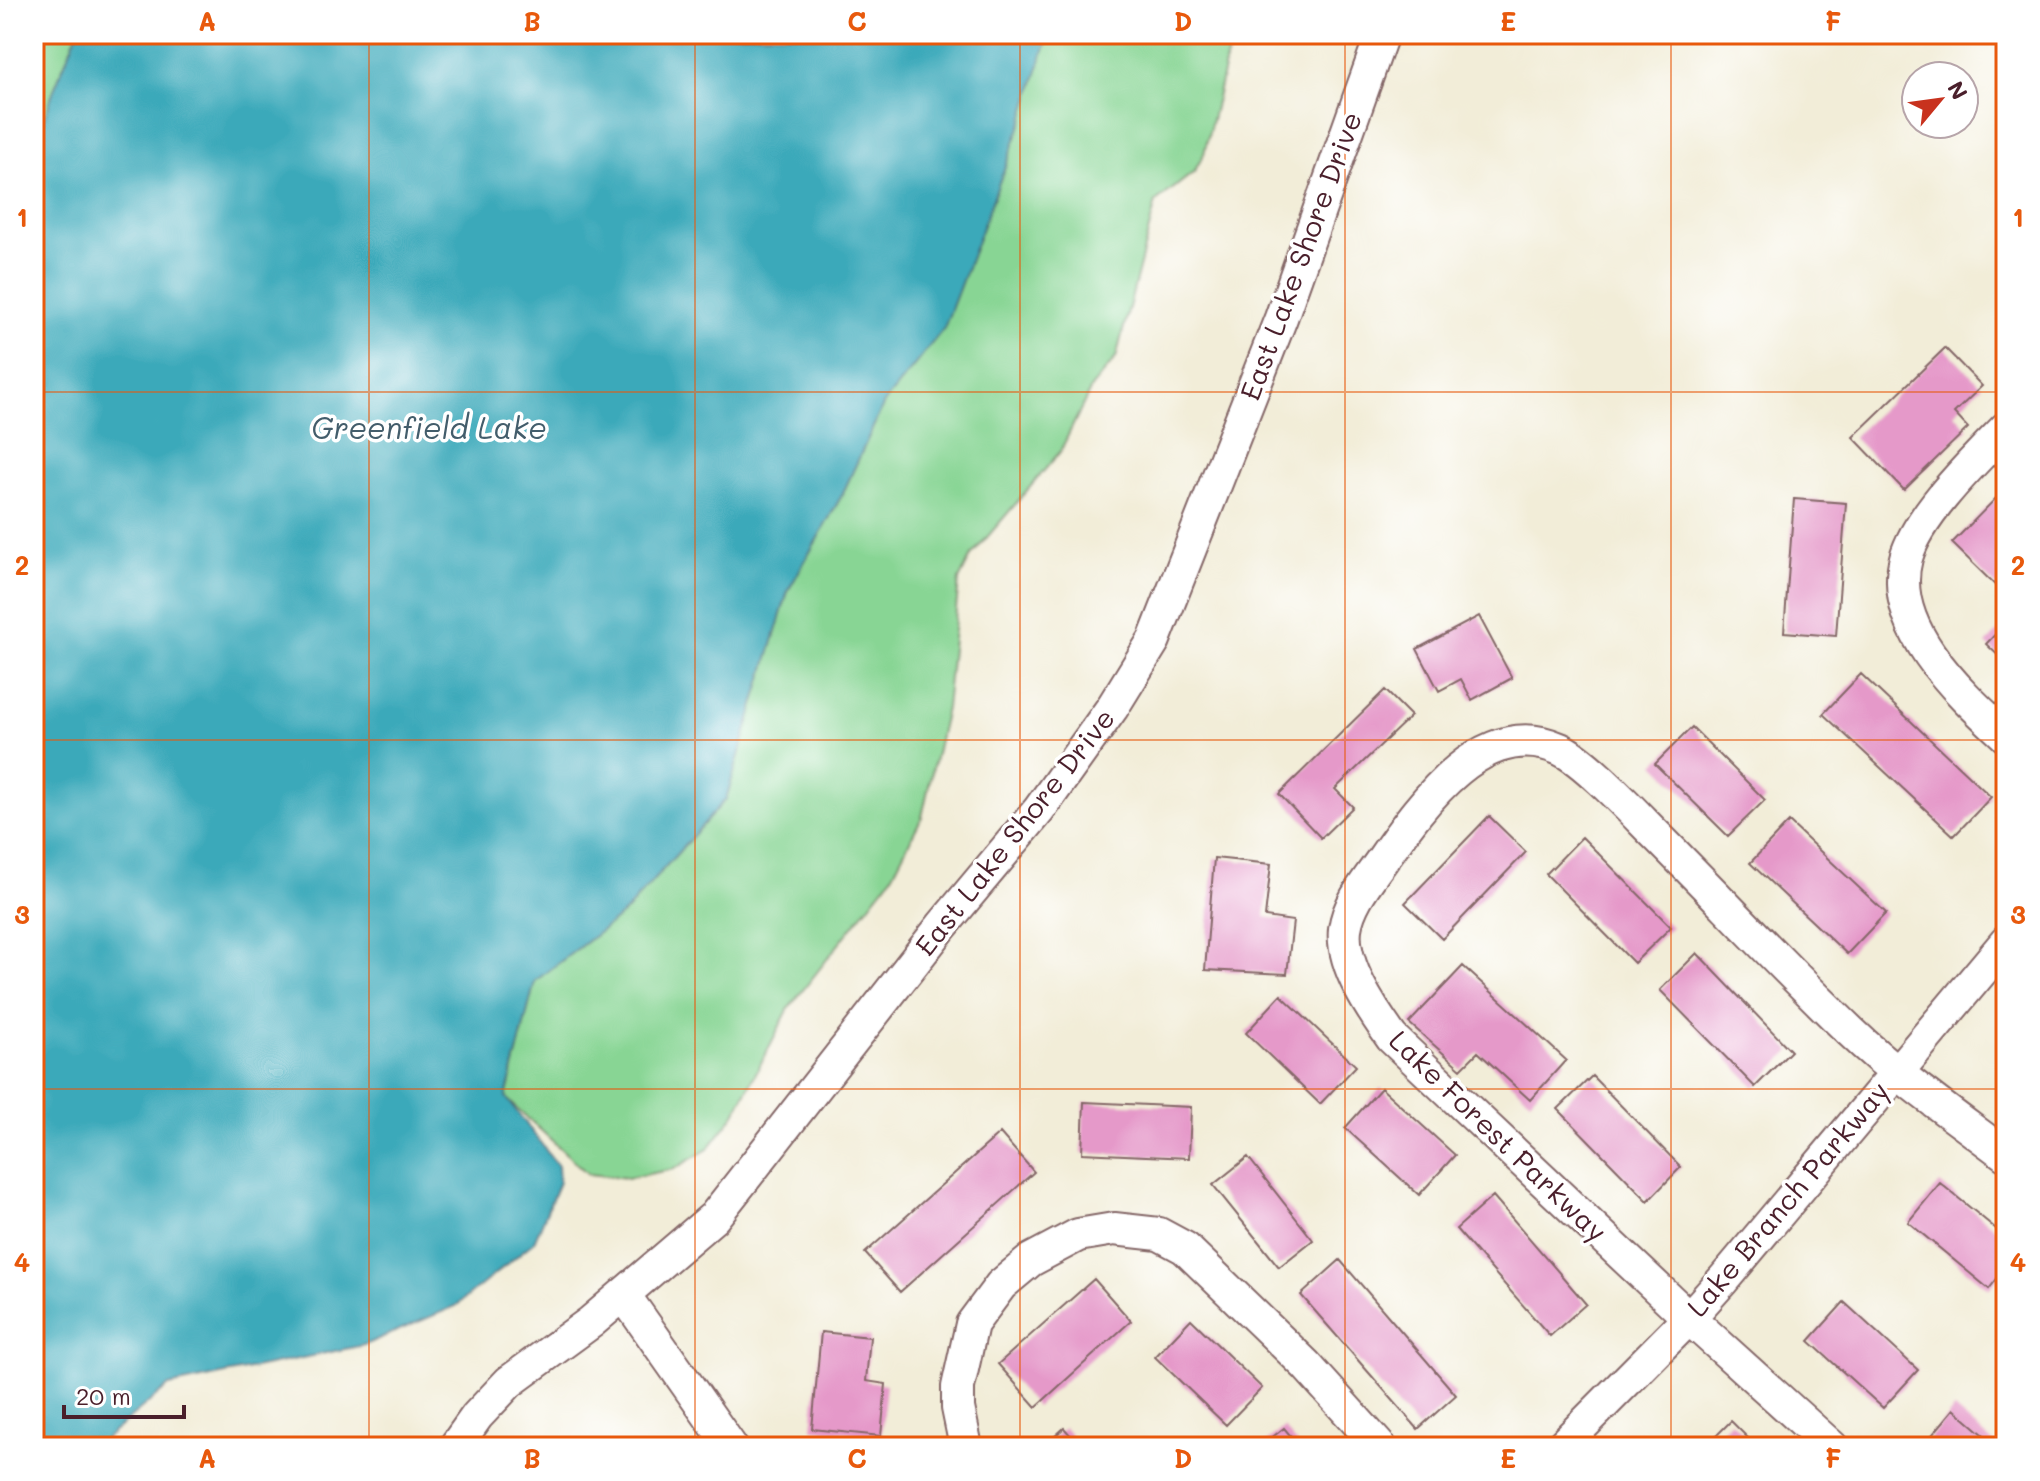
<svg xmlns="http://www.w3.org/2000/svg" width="2040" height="1481" font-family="Mali,sans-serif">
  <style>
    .green { fill: #88d594; stroke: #697a60; stroke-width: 2 }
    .water { fill: #3ba9ba; stroke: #426472; stroke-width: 2 }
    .building { fill: #e599c9 }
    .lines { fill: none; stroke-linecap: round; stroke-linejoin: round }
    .street-casing { stroke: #856768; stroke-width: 36 }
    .street { stroke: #fff; stroke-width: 32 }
    .grid { fill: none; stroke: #e8590c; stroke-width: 2; stroke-opacity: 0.55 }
    .labels { text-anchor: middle; stroke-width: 7; stroke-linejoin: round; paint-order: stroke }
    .street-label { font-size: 28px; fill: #4a1f2b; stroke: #fff }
    .water-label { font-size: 30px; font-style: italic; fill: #435d6b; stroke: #fff }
    .neatline { fill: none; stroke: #e8590c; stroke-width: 3 }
    .grid-label { font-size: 26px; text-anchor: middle; font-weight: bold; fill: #e8590c }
  </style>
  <rect width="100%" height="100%" fill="#fff"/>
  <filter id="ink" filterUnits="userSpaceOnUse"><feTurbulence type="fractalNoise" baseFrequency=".0125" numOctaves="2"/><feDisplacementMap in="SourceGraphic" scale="16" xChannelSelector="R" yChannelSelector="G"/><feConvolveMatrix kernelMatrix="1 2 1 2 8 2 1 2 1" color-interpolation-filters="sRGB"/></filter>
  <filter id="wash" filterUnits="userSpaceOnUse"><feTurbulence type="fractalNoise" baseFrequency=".006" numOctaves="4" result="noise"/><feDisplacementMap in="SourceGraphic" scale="32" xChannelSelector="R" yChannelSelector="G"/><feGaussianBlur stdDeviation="1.8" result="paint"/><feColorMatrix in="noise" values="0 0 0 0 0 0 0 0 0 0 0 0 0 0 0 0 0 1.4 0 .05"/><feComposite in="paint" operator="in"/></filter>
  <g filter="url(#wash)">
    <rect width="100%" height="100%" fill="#f2edd8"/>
    <path class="green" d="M 34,34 L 77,34 L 53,92 L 34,152 Z
      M 1049,34 L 1232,34 L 1204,154 L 1194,172 L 1156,202 L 1116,358 L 1091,388 L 1060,452 L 971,556 L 959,580 L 946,708 L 922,817 L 892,876 L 789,1008 L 735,1114 L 708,1149 L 674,1169 L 628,1178 L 588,1174 L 506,1098 L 535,981 L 624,913 L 726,799 L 788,591 L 842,495 L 884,403 L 944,328 L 1023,119 Z"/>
    <path class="water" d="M 77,34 L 1049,34 L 1023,119 L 944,328 L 884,403 L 842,495 L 788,591 L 726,799 L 624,913 L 535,981 L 506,1097 L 558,1166 L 559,1182 L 534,1242 L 456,1306 L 364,1345 L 169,1386 L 95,1447 L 34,1447 L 34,152 L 53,92 Z"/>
    <g id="blocks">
      <path class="building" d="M 1945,348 L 1982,386 L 1954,413 L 1968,428 L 1904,490 L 1853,437 Z
        M 2006,488 L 2006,580 L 1998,588 L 1952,543 Z
        M 1794,499 L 1846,503 L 1836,636 L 1784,632 Z
        M 1479,616 L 1512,678 L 1472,700 L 1461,679 L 1439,691 L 1417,649 Z
        M 2006,623 L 2006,663 L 1986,644 Z
        M 1861,674 L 1991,797 L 1954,836 L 1823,714 Z
        M 1385,690 L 1411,716 L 1335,789 L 1353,807 L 1321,838 L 1279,794 Z
        M 1692,727 L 1765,800 L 1728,836 L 1655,764 Z
        M 1489,816 L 1526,852 L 1442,939 L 1405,903 Z
        M 1789,822 L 1886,913 L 1847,954 L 1750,863 Z
        M 1582,837 L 1671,927 L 1634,963 L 1546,874 Z
        M 1214,858 L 1271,864 L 1265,917 L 1293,921 L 1287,974 L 1205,970 Z
        M 1697,953 L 1791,1051 L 1755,1087 L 1660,990 Z
        M 1463,966 L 1566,1060 L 1530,1100 L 1478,1052 L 1461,1069 L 1409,1023 Z
        M 1281,995 L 1356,1066 L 1320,1104 L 1246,1033 Z
        M 1592,1076 L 1681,1167 L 1648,1201 L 1558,1109 Z
        M 1381,1088 L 1455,1155 L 1419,1195 L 1345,1128 Z
        M 1084,1102 L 1191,1107 L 1189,1158 L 1082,1153 Z
        M 1000,1133 L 1034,1172 L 900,1292 L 865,1253 Z
        M 1248,1157 L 1313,1240 L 1279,1267 L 1213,1185 Z
        M 1940,1183 L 2006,1237 L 2006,1267 L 1989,1289 L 1908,1222 Z
        M 1493,1196 L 1586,1304 L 1550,1336 L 1456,1229 Z
        M 1340,1260 L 1456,1395 L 1418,1429 L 1301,1295 Z
        M 1094,1279 L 1131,1321 L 1036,1407 L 998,1364 Z
        M 1844,1302 L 1918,1370 L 1883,1408 L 1809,1341 Z
        M 1191,1319 L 1262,1388 L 1226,1425 L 1155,1357 Z
        M 821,1332 L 870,1337 L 866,1381 L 886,1384 L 881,1436 L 812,1429 Z
        M 1954,1409 L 1998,1447 L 1922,1447 Z
        M 1731,1421 L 1757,1447 L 1705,1447 Z
        M 1064,1428 L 1081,1447 L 1043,1447 Z
        M 1284,1428 L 1300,1447 L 1260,1447 Z"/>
    </g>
  </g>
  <g filter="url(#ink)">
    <use href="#blocks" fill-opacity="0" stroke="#856768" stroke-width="2"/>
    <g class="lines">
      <g class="street-casing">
        <path id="street" d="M 2006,428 C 1975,460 1918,515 1906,558 C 1887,628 1961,694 2006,736
          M 624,1295 L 731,1447
          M 455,1447 L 477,1416 L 509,1382 L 591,1322 L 714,1217 L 942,926 L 1039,810 L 1112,708 L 1154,640 L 1281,318 L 1382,34
          M 966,1447 L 958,1408 L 958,1387 L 972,1324 L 1001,1285 L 1031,1260 L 1078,1235 L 1114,1229 L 1159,1234 L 1185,1248 L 1306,1365 L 1380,1447
          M 1561,1447 L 1689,1318 L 1723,1280 L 2006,942
          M 1832,1447 L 1689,1318 L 1392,1038 C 1372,1010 1341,965 1345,929 C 1349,901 1370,878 1385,856 C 1422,803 1484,715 1560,749 C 1586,761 1633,812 1655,834 C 1720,899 1783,967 1850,1031 C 1898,1077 1953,1115 2006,1155"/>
      </g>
      <use href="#street" class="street"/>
    </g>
  </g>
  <path class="grid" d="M 369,34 L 369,1447M 695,34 L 695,1447M 1020,34 L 1020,1447M 1345,34 L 1345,1447M 1671,34 L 1671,1447M 34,392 L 2006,392M 34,740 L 2006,740M 34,1089 L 2006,1089"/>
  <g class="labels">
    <g class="street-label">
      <text transform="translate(1301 256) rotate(-70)" y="10">East Lake Shore Drive</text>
      <text transform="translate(1015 832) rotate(-52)" y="10">East Lake Shore Drive</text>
      <text transform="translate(1498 1136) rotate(44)" y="10">Lake Forest Parkway</text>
      <text transform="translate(1788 1199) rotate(-50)" y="10">Lake Branch Parkway</text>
    </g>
    <g class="water-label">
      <text x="429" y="439">Greenfield Lake</text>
    </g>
  </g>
  <rect width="2040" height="1481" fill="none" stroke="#fff" stroke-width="88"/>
  <g transform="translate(1940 100) rotate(61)"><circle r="38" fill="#ffffff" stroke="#b7a5aa" stroke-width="2"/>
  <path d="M0-6L14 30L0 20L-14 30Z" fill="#c8321e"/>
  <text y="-12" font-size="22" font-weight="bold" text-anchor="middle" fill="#4a1f2b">N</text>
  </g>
  <path d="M64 1405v12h120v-12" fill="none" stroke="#4a1f2b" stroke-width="4"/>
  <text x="76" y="1405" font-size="24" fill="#4a1f2b" stroke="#ffffff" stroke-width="6" paint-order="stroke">20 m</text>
  <rect x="44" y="44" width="1952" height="1393" class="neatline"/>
  <g class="grid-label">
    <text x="207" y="31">A</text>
    <text x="532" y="31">B</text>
    <text x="857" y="31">C</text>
    <text x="1183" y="31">D</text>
    <text x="1508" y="31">E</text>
    <text x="1833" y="31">F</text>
    <text x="22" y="227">1</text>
    <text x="2018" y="227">1</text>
    <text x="22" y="575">2</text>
    <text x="2018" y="575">2</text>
    <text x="22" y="924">3</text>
    <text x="2018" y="924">3</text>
    <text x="22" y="1272">4</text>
    <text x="2018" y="1272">4</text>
    <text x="207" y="1468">A</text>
    <text x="532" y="1468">B</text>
    <text x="857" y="1468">C</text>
    <text x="1183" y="1468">D</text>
    <text x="1508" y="1468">E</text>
    <text x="1833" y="1468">F</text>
  </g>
</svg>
